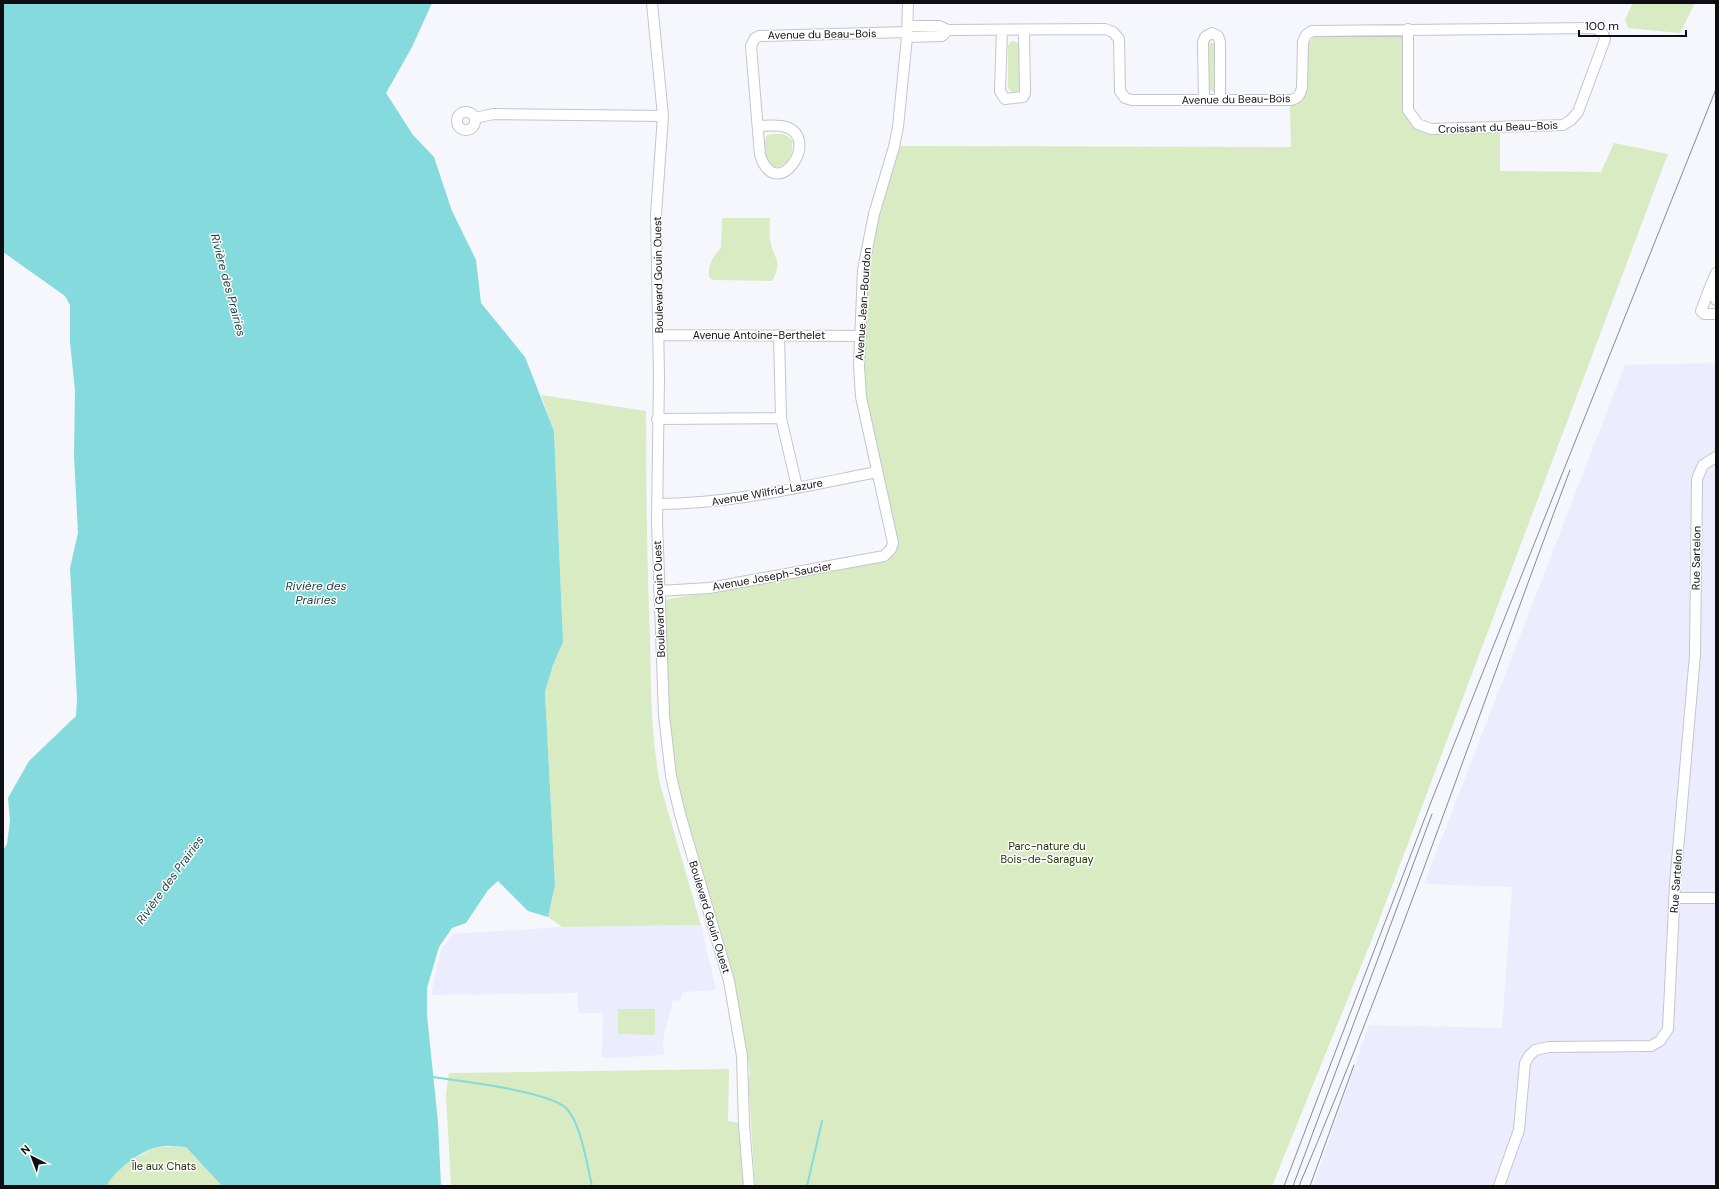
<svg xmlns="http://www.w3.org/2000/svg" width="1719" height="1189" font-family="'DM Sans',sans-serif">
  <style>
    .built { fill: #ececff }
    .green { fill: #d8ebc2 }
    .water { fill: #84dadc }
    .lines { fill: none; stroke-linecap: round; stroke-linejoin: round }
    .stream { stroke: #84dadc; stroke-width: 2 }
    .minor-casing { stroke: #c4c4cf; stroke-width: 12 }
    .minor { stroke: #fff; stroke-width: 10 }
    .tram { stroke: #8a8a90; stroke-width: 1 }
    .labels { text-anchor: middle; stroke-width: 3; stroke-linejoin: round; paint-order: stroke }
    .street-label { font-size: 11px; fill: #0f0f13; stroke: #fff }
    .park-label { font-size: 11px; fill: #203005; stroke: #fff }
    .water-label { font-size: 12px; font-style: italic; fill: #143e3f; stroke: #fff }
  </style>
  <rect width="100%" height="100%" fill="#f6f6fd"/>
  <path class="built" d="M 1716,363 L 1716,1186 L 1313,1186 L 1369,1025 L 1502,1028 L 1512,887 L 1424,884 L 1625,365 Z
    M 701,925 L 716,990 L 683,992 L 680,1001 L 673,1000 L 663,1040 L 664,1055 L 602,1058 L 603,1013 L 578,1013 L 578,993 L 431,995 L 441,949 L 453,934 L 562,927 Z"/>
  <path class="green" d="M 1633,3 L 1695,3 L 1680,33 L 1628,28 L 1625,19 Z
    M 1405,33 L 1404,112 L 1409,121 L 1416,128 L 1500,130 L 1500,171 L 1601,172 L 1614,143 L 1668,154 L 1372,939 L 1272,1186 L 755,1186 L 748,1077 L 750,1077 L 747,1051 L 734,984 L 691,838 L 674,769 L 670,738 L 664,600 L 886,560 L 896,552 L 897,540 L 867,405 L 863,381 L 865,293 L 873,231 L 898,146 L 1291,147 L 1290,106 L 1300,101 L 1306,91 L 1308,44 L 1316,35 Z
    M 1014,41 L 1020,44 L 1020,89 L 1019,92 L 1013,94 L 1008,88 L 1008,46 L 1010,42 Z
    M 1210,42 L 1216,44 L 1216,91 L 1213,92 L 1209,89 L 1209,45 Z
    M 773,134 L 784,134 L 792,140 C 794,153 789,168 774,167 C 765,160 761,146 767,135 Z
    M 722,218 L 770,218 C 770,225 769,233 770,240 C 774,259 783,262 772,281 L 713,280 L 709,277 C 708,264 712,258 721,248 Z
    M 541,395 L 646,411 C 646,487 647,562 650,638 C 651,687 651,736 660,784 L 701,925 L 562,927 L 548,917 L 555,885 L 545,692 L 553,665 L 563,642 L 554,431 Z
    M 618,1009 L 655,1009 L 655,1035 L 618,1034 Z
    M 729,1069 L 728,1121 L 739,1123 L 744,1186 L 451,1186 L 446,1095 L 449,1073 Z
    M 156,1147 L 186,1147 L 222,1186 L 107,1186 C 114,1167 139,1156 156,1147 Z"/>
  <path class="water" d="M 3,3 L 432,3 L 412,47 L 386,93 L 413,135 L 434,157 L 452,211 L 476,260 L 481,303 L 525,357 L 554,431 L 563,642 L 553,665 L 545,692 L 555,885 L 548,917 L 528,911 L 498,881 L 488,890 L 466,923 L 452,928 L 439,947 L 427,988 L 427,1015 L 438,1122 L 441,1186 L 222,1186 L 186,1147 C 177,1147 167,1145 158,1147 C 143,1149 112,1172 107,1186 L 3,1186 L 3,850 L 7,844 L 10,821 L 8,798 L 29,761 L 76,716 L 77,699 L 70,568 L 78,533 L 74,456 L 75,391 L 70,342 L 70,305 L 65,296 L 3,252 Z"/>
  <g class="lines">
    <path class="stream" d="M 432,1077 C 460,1081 548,1091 566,1108 C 581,1123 587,1165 592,1186
      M 807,1186 L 822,1121"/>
    <g class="minor-casing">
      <path id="minor" d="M 652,3 L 663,116 L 656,215 L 659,376 L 657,522 L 664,715 L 671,776 L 680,814 L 729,981 L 742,1056 L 744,1125 L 749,1186
        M 907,26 L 939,26 L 948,30 L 1105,29 L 1113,32 L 1119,39 L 1120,91 L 1125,98 L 1132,100 L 1291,100 C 1298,98 1300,95 1302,88 L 1303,42 L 1306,35 L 1312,31 L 1593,28 C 1600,29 1603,32 1605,39 L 1578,112 L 1571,120 L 1563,125 L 1431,129 L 1418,124 L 1408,110 L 1408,29
        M 1002,30 L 1000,91 L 1005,99 L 1023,97 L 1025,93 L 1024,30
        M 907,37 L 942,36 L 948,30
        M 1204,100 L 1203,42 L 1205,37 L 1212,33 L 1218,36 L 1220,42 L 1220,100
        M457 121a9 9 0 1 1 18 0a9 9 0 1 1-18 0Z
        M 475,118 L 493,114 L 663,116
        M 758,126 C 766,126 777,124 786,127 C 822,139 776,205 760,155 L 751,46 L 755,38 L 759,36 L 907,32
        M 1716,273 L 1710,287 L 1716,300
        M 1710,287 L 1701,311 L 1704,314 L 1716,314
        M 658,335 L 861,336
        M 779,335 L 781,418 L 797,487
        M 657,419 L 781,418
        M 657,504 C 732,504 804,486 877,472
        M 659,591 L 709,588 L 884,556 L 891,549 L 893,543 L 861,397 L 859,366 L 863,270 L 874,214 L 894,147 L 898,127 L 907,37 L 908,3
        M 1674,898 L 1716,898
        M 1499,1186 L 1519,1130 L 1525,1063 L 1529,1056 L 1535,1050 L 1549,1047 L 1651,1046 L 1660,1041 L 1668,1029 L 1675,885 L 1695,655 L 1697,479 L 1703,465 L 1716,457"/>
    </g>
    <use href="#minor" class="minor"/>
    <path class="tram" d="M 1284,1186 L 1431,802 L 1716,89
      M 1293,1186 L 1432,814
      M 1299,1186 C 1399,951 1480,708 1570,470
      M 1310,1186 L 1354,1065"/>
  </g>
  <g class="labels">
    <g class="street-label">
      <text transform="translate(822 34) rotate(-1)" y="4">Avenue du Beau-Bois</text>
      <text transform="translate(1236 99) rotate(-1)" y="4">Avenue du Beau-Bois</text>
      <text transform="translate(1498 127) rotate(-2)" y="4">Croissant du Beau-Bois</text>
      <text transform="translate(658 275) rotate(-91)" y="4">Boulevard Gouin Ouest</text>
      <text transform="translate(863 304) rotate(-86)" y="4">Avenue Jean-Bourdon</text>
      <text x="759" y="339">Avenue Antoine-Berthelet</text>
      <text transform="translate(767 492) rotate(-10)" y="4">Avenue Wilfrid-Lazure</text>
      <text transform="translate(1696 558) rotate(-89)" y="4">Rue Sartelon</text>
      <text transform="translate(772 576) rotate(-10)" y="4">Avenue Joseph-Saucier</text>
      <text transform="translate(659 599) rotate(-92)" y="4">Boulevard Gouin Ouest</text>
      <text transform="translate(1676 881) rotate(-86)" y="4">Rue Sartelon</text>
      <text transform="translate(710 917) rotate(73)" y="4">Boulevard Gouin Ouest</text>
    </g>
    <g class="park-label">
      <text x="1047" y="850">Parc-nature du<tspan x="1047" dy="13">Bois-de-Saraguay</tspan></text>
      <text x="164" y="1170">Île aux Chats</text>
    </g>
    <g class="water-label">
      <text transform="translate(228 285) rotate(75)" y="4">Rivière des Prairies</text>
      <text x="316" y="590">Rivière des<tspan x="316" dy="14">Prairies</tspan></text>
      <text transform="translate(170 880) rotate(-54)" y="4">Rivière des Prairies</text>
    </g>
  </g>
  <rect width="1719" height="1189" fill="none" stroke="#0f0f13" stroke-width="8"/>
  <g transform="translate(32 1157) rotate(318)" stroke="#ffffff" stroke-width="3" paint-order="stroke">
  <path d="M0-3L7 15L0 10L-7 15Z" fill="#0f0f13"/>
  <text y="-6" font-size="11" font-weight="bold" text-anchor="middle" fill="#0f0f13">N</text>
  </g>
  <path d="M1579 30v6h107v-6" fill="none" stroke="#0f0f13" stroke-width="2"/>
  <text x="1585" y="30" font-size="12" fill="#0f0f13" stroke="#ffffff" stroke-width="3" paint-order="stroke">100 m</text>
</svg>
